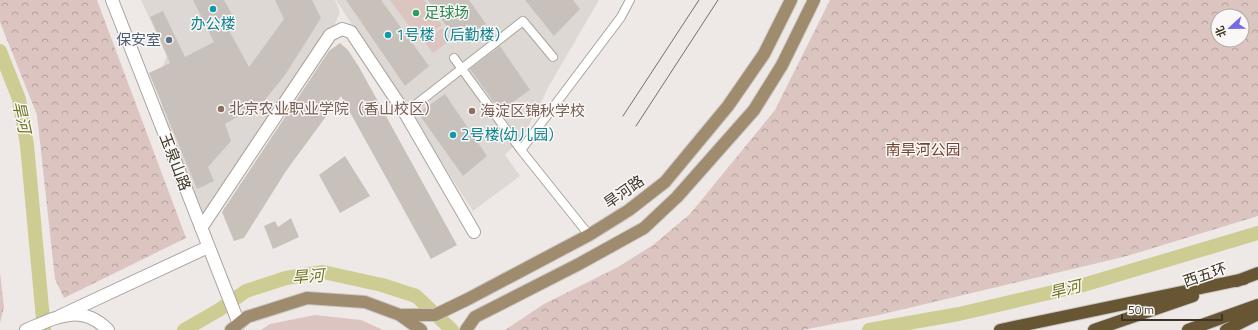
<svg xmlns="http://www.w3.org/2000/svg" width="1258" height="330" font-family="'Titillium Web','Noto Sans SC',sans-serif">
  <style>
    .built { fill: #ddd8d4 }
    .grass { fill: #dcc4c1 }
    .park { fill: url(#park-crowns); fill-rule: evenodd }
    .lines { fill: none; stroke-linecap: round; stroke-linejoin: round }
    .canal { stroke: #cdcd93; stroke-width: 14 }
    .building { fill: #c8c1bb }
    .service-casing { stroke: #aba49d; stroke-width: 10 }
    .minor-casing { stroke: #aba49d; stroke-width: 14 }
    .tertiary-casing { stroke: #aba49d; stroke-width: 14 }
    .primary-casing { stroke: #c9c6c2; stroke-width: 14 }
    .motorway-casing { stroke: #c9c6c2; stroke-width: 14 }
    .service { stroke: #fff; stroke-width: 8 }
    .minor { stroke: #fff; stroke-width: 12 }
    .tertiary { stroke: #fff; stroke-width: 12 }
    .primary { stroke: #9f8b6e; stroke-width: 12 }
    .motorway { stroke: #685534; stroke-width: 12 }
    .tram { stroke: #796f61; stroke-width: 1 }
    .culture-dot { fill: #0f9aa8; stroke: #faf8f6; stroke-width: 1.5 }
    .leisure-dot { fill: #2e9e5b; stroke: #faf8f6; stroke-width: 1.5 }
    .service-dot { fill: #5c6f8a; stroke: #faf8f6; stroke-width: 1.5 }
    .education-dot { fill: #8d6e63; stroke: #faf8f6; stroke-width: 1.5 }
    .labels { text-anchor: middle; stroke-width: 3; stroke-linejoin: round; paint-order: stroke }
    .leisure-label { font-size: 15px; fill: #27864d; stroke: #faf8f6; text-anchor: start }
    .culture-label { font-size: 15px; fill: #0d838f; stroke: #faf8f6; text-anchor: start }
    .service-label { font-size: 15px; fill: #4e5e75; stroke: #faf8f6; text-anchor: end }
    .education-label { font-size: 15px; fill: #785e54; stroke: #faf8f6; text-anchor: start }
    .park-label { font-size: 15px; fill: #724233; stroke: #faf8f6 }
    .street-label { font-size: 15px; fill: #3e3426; stroke: #faf8f6 }
    .water-label { font-size: 16px; font-style: italic; fill: #757624; stroke: #faf8f6 }
  </style>
  <defs>
    <pattern id="park-crowns" width="20" height="18" patternUnits="userSpaceOnUse"><rect width="20" height="18" fill="#dcc4c1"/><path d="M2 6a3 3 0 1 1 6 0M12 15a3 3 0 1 1 6 0" fill="none" stroke="#b4a09d"/></pattern>
  </defs>
  <rect width="100%" height="100%" fill="#eee9e6"/>
  <path class="built" d="M 141,0 L 335,0 L 340,12 L 330,35 L 201,228 L 166,139 L 158,79 L 167,56 Z
    M 336,0 L 599,0 L 549,86 L 524,135 L 505,155 L 520,176 L 473,211 Z"/>
  <path class="grass" d="M 390,0 L 424,0 L 442,25 L 420,41 Z
    M 442,28 L 451,40 L 433,53 L 424,41 Z
    M 315,315 L 361,320 L 383,330 L 261,330 L 270,324 Z"/>
  <path class="park" d="M 0,0 L 97,0 L 186,238 L 64,298 L 55,279 L 37,115 L 0,22 Z
    M 830,0 L 1258,0 L 1258,216 L 1127,256 L 879,315 L 803,330 L 505,330 L 544,304 L 618,267 L 653,245 L 690,214 L 775,110 ZM 1218,16 L 1242,16 L 1242,40 L 1218,40 Z
    M 0,273 L 4,307 L 0,323 Z"/>
  <g class="lines">
    <path class="canal" d="M 0,51 L 19,99 L 27,145 L 44,330
      M 184,330 L 219,310 L 246,291 L 286,278 L 323,272 L 382,285 L 416,296 L 452,330
      M 869,330 L 959,314 L 1083,285 L 1258,233"/>
  </g>
  <path class="building" d="M 193,0 L 224,0 L 234,18 L 225,23 L 249,67 L 284,19 L 275,0 L 312,0 L 321,18 L 285,75 L 264,101 L 225,124 L 231,141 L 208,167 L 214,181 L 197,189 L 149,73 L 170,63 L 150,17 L 163,11 L 185,57 L 214,42 Z
    M 346,0 L 381,0 L 429,66 L 405,86 Z
    M 428,0 L 469,0 L 486,24 L 457,41 Z
    M 525,0 L 573,0 L 580,9 L 554,36 Z
    M 340,43 L 348,50 L 359,67 L 457,245 L 431,259 L 341,96 L 286,171 L 244,238 L 234,241 L 222,212 L 329,51 Z
    M 500,46 L 530,90 L 500,111 L 470,69 Z
    M 445,94 L 487,156 L 463,176 L 418,113 Z
    M 345,156 L 370,196 L 340,213 L 319,175 Z
    M 291,218 L 299,237 L 273,249 L 264,226 L 275,221 L 278,227 Z"/>
  <g class="lines">
    <g class="service-casing">
      <path id="service" d="M 454,58 L 521,150
        M 405,113 L 523,21 L 553,57
        M 589,235 L 521,150 L 621,17 L 630,0"/>
    </g>
    <g class="minor-casing">
      <path id="minor" d="M 112,0 L 239,324
        M 201,228 L 330,35 L 342,29 L 351,32 L 405,113 L 474,232
        M 60,316 L 208,247"/>
    </g>
    <g class="tertiary-casing">
      <path id="tertiary" d="M 26,330 C 57,317 81,303 108,330"/>
    </g>
    <g class="primary-casing">
      <path id="primary" d="M 400,315 L 435,315 L 468,299 L 589,235 L 629,210 L 665,182 L 728,106 L 764,54 L 791,0
        M 231,330 L 247,317 L 307,298 L 365,302 L 400,315 L 421,330
        M 466,330 L 475,317 L 579,264 L 644,228 L 677,197 L 754,110 L 782,65 L 814,0"/>
    </g>
    <g class="motorway-casing">
      <path id="motorway" d="M 1237,281 L 1258,273
        M 1000,330 L 1244,279
        M 1094,330 L 1193,296
        M 1188,330 L 1258,305
        M 1226,330 L 1258,314"/>
    </g>
    <use href="#service" class="service"/>
    <use href="#minor" class="minor"/>
    <use href="#tertiary" class="tertiary"/>
    <use href="#primary" class="primary"/>
    <use href="#motorway" class="motorway"/>
    <path class="tram" d="M 623,116 L 699,0
      M 636,126 L 718,0"/>
  </g>
  <g class="culture-dot">
    <circle cx="213" cy="9" r="4"/>
    <circle cx="388" cy="35" r="4"/>
    <circle cx="453" cy="135" r="4"/>
  </g>
  <circle class="leisure-dot" cx="416" cy="13" r="4"/>
  <circle class="service-dot" cx="169" cy="40" r="4"/>
  <g class="education-dot">
    <circle cx="221" cy="109" r="4"/>
    <circle cx="472" cy="111" r="4"/>
  </g>
  <g class="labels">
    <g class="leisure-label">
      <text x="424" y="18">足球场</text>
    </g>
    <g class="culture-label">
      <text x="213" y="29" text-anchor="middle">办公楼</text>
      <text x="396" y="40">1号楼（后勤楼）</text>
      <text x="461" y="140">2号楼(幼儿园）</text>
    </g>
    <g class="service-label">
      <text x="161" y="45">保安室</text>
    </g>
    <g class="education-label">
      <text x="229" y="114">北京农业职业学院（香山校区）</text>
      <text x="480" y="116">海淀区锦秋学校</text>
    </g>
    <g class="park-label">
      <text x="923" y="155">南旱河公园</text>
    </g>
    <g class="street-label">
      <text transform="translate(175 162) rotate(69)" y="5">玉泉山路</text>
      <text transform="translate(624 192) rotate(-35)" y="5">旱河路</text>
      <text transform="translate(1205 275) rotate(-19)" y="5">西五环</text>
    </g>
    <g class="water-label">
      <text transform="translate(22 117) rotate(78)" y="6">旱河</text>
      <text transform="translate(308 276) rotate(-5)" y="6">旱河</text>
      <text transform="translate(1065 289) rotate(-14)" y="6">旱河</text>
    </g>
  </g>
  <g transform="translate(1230 28) rotate(248)"><circle r="19" fill="#faf8f6" stroke="#afaaa3"/>
  <path d="M0-3L7 15L0 10L-7 15Z" fill="#766be7"/>
  <text y="-6" font-size="11" font-weight="bold" text-anchor="middle" fill="#3e3426">北</text>
  </g>
  <path d="M1122 314v6h100v-6" fill="none" stroke="#3e3426" stroke-width="2"/>
  <text x="1128" y="314" font-size="12" fill="#3e3426" stroke="#faf8f6" stroke-width="3" paint-order="stroke">50 m</text>
</svg>
